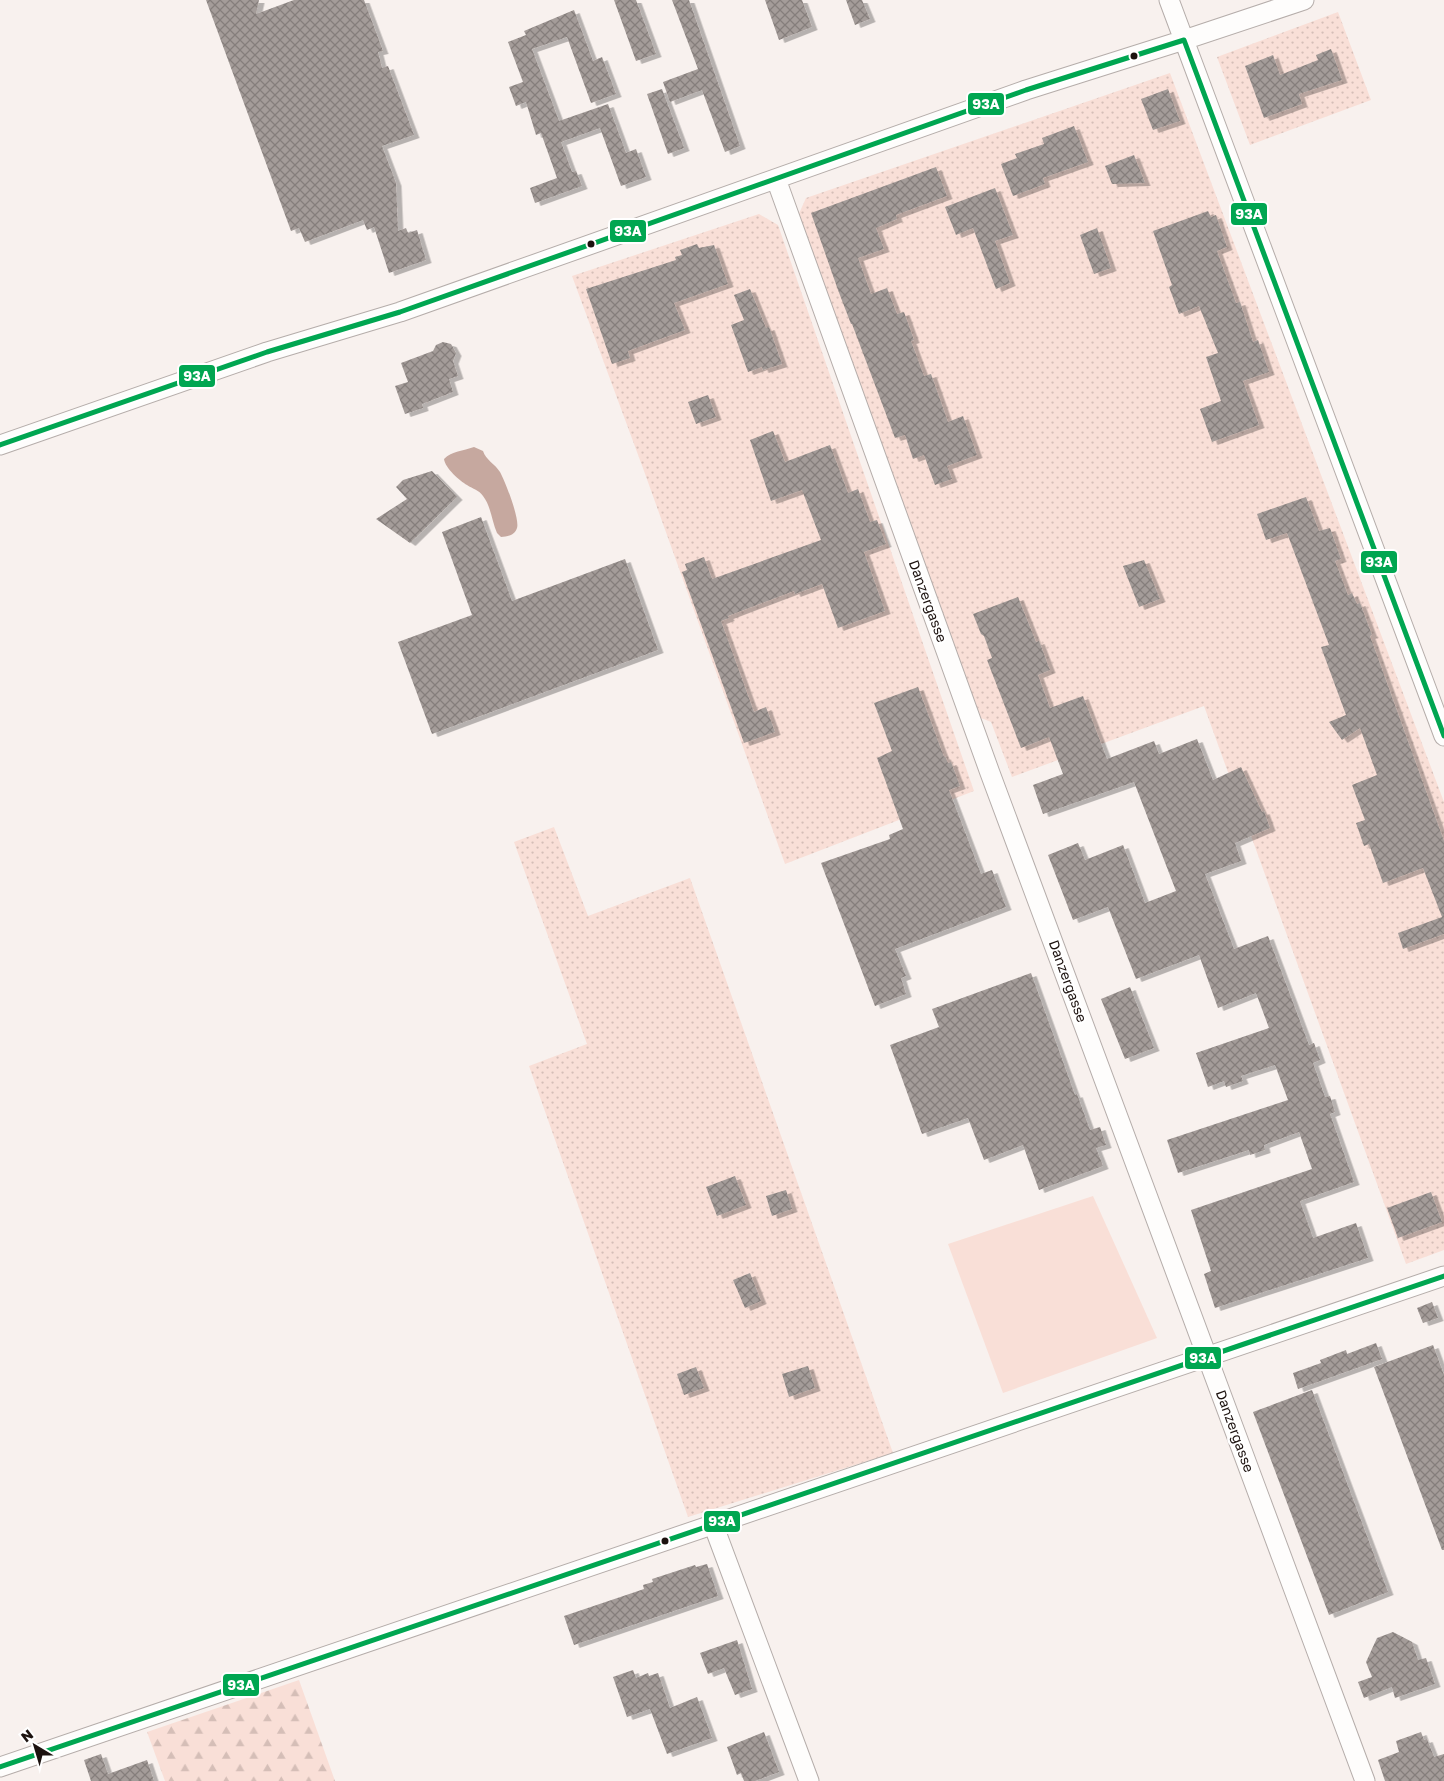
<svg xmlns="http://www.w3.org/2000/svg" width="1444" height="1781" font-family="'Golos Text',sans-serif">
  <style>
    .forest { fill: url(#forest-firs) }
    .park { fill: #f9dfd7 }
    .garden { fill: url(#garden-dots) }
    .water { fill: #c6a89f }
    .building { fill: url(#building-cross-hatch); filter: url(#shadow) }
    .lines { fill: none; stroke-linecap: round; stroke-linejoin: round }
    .street-casing { stroke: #b5adaa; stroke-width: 21 }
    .street { stroke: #fefdfc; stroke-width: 19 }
    .bus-1-casing { stroke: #fff; stroke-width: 9 }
    .bus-1 { stroke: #00a651; stroke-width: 5 }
    .bus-dot { fill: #1c120f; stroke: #fff; stroke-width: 2 }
    .labels { text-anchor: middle; stroke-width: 5; stroke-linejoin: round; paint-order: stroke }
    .street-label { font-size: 14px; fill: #1c120f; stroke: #fff }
    .line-badge { stroke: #fff; stroke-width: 2 }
    .badge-label { font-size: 14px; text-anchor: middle; font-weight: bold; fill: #fff }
  </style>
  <defs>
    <pattern id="forest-firs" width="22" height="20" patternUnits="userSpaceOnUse" patternTransform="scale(1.25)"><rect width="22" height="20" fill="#f9dfd7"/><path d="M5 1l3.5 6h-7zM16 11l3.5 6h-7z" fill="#d5beb7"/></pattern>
    <pattern id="garden-dots" width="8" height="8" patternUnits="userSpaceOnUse" patternTransform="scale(1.25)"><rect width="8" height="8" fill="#f9dfd7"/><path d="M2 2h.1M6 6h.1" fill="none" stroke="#d5beb7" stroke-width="1.8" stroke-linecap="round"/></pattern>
    <pattern id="building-cross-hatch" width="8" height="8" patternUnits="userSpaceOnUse" patternTransform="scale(1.25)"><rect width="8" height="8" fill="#a49c99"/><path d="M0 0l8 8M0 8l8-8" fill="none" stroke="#857e7b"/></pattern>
    <filter id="shadow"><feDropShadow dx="5.5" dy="3" stdDeviation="0" flood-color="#0004"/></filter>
  </defs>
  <rect width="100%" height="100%" fill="#f8f1ee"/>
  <path class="forest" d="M 299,1680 L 335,1781 L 165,1781 L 147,1732 Z"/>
  <path class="park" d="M 1093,1196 L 1157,1338 L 1003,1393 L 948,1244 Z"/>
  <path class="garden" d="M 1338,12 L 1371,100 L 1250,145 L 1217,57 Z
    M 1170,73 L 1444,802 L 1444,1250 L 1406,1264 L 1204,706 L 1012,777 L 991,722 L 981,718 L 797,218 L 806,198 Z
    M 759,214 L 778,225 L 974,791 L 785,864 L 644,471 L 572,276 Z
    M 554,827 L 588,916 L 690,878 L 893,1453 L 688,1517 L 529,1066 L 587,1044 L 514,842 Z"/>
  <path class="water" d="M 474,447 L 483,451 C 486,460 495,464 500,472 C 505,481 520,519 517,528 C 515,535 507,537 501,537 L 497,533 C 492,522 491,506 483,496 C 479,490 473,489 467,485 C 460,481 445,468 444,459 C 452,451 463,451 474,447 Z"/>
  <path class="building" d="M 206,0 L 259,0 L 256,14 L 294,0 L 364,0 L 383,51 L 378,52 L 382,68 L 388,66 L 414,135 L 382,146 L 396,183 L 398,231 L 406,228 L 408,233 L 417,230 L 426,260 L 389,273 L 374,227 L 367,230 L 363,220 L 305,242 L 299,228 L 291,231 Z
    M 614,0 L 636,0 L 656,54 L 636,61 Z
    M 672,0 L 689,0 L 740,146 L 725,152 L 702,90 L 670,102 L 663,82 L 698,69 Z
    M 765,0 L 802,0 L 812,27 L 779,40 Z
    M 846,0 L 862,0 L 870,19 L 855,25 Z
    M 574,10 L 593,61 L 602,57 L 616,94 L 591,103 L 567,37 L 532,49 L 559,121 L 608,104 L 626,153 L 636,149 L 646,177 L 621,186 L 600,128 L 561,142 L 572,172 L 576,171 L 582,186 L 535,203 L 530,188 L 557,178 L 541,133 L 536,135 L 526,102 L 516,106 L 509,87 L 523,82 L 508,42 L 526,35 L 524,31 Z
    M 1331,49 L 1342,80 L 1299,94 L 1302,104 L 1264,118 L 1245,66 L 1273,55 L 1280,75 L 1318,60 L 1316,55 Z
    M 662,89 L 684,148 L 668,154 L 647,94 Z
    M 1168,89 L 1180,121 L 1153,130 L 1141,99 Z
    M 1074,126 L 1088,162 L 1043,178 L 1045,184 L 1013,196 L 1001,164 L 1017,158 L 1015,154 L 1044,144 L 1042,138 Z
    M 1134,155 L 1145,183 L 1112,184 L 1105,166 Z
    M 936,167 L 947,196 L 896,215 L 897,219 L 876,228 L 884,249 L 858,258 L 871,294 L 887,288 L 897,314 L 904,312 L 914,340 L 911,341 L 924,376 L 931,374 L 948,422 L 963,416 L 977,455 L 947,466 L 952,479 L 935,485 L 924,455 L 913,459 L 905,435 L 895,438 L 852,324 L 851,324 L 838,290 L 811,213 Z
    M 995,188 L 1013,235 L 995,241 L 1010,283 L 996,289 L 973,228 L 956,235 L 945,207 Z
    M 1208,211 L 1211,217 L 1216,215 L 1227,247 L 1217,251 L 1236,303 L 1240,302 L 1253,342 L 1258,340 L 1269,372 L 1243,381 L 1259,425 L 1212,442 L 1200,409 L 1221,401 L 1206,357 L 1218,353 L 1199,306 L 1179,314 L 1169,287 L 1172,285 L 1153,231 Z
    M 1097,228 L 1111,268 L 1094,274 L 1080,235 Z
    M 697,244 L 699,248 L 714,245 L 728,284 L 674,303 L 685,330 L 628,351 L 630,358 L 612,364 L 586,289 L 676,260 L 675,257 L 682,255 L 680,250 Z
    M 750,289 L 766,328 L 769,327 L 782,364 L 763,370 L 762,367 L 748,372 L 731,325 L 744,320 L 734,295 Z
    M 443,342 L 451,344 L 456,353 L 453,361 L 458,376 L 449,379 L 453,392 L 422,404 L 423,408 L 405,414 L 395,386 L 408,382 L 401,363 L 433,351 L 436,345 Z
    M 708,395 L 716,417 L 696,424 L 688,402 Z
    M 773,431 L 785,462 L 830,445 L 848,493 L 858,489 L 870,522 L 877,520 L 886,544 L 864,552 L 885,611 L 838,628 L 822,584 L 795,594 L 794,591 L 728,616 L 729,618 L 721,621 L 754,712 L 766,707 L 775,732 L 744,743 L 682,572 L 687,570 L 685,564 L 704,557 L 712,579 L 821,540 L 802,490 L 771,501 L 750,440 Z
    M 432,471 L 457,497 L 410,543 L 376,519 L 407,499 L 396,487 L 403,480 Z
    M 1306,497 L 1319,531 L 1330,528 L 1341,559 L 1335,561 L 1348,595 L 1352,593 L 1357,604 L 1360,603 L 1372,635 L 1370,636 L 1444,841 L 1444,934 L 1403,949 L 1398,933 L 1442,917 L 1423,868 L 1383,883 L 1369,844 L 1364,846 L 1356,823 L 1365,820 L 1352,785 L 1377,775 L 1360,728 L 1342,740 L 1329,722 L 1346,715 L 1321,647 L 1329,645 L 1287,533 L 1266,540 L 1257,514 Z
    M 481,517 L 512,601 L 625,559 L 658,650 L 432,734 L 398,642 L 472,615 L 442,532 Z
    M 1144,560 L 1160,599 L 1139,607 L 1123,566 Z
    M 1018,597 L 1036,642 L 1039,641 L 1050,670 L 1038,675 L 1050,708 L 1083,696 L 1107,759 L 1154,741 L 1159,754 L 1197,739 L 1213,780 L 1241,767 L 1262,812 L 1264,811 L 1270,828 L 1235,843 L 1241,861 L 1205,874 L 1234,949 L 1268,936 L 1309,1045 L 1314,1043 L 1320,1060 L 1313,1063 L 1325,1097 L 1330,1096 L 1335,1112 L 1330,1114 L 1354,1182 L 1300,1201 L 1313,1238 L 1356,1223 L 1368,1258 L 1215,1308 L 1204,1274 L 1211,1271 L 1191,1210 L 1312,1169 L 1299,1132 L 1264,1145 L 1265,1150 L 1250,1155 L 1249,1150 L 1178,1173 L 1167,1140 L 1288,1100 L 1275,1065 L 1241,1076 L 1243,1081 L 1226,1087 L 1224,1081 L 1208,1087 L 1196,1053 L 1269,1028 L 1256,993 L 1218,1008 L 1199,955 L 1136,979 L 1108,907 L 1073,920 L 1048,855 L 1078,843 L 1085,860 L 1123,845 L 1145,903 L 1176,891 L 1134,782 L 1043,814 L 1033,785 L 1063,774 L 1049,737 L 1021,748 L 987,660 L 992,658 L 984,636 L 981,634 L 973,614 Z
    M 918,687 L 944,757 L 945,756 L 948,763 L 951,762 L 960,786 L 949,790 L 981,874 L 992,870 L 1006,907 L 895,949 L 906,976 L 901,978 L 906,994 L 875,1006 L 821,863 L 890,839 L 889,835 L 903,829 L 877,758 L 892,751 L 874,703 Z
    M 1031,973 L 1075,1095 L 1077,1094 L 1090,1130 L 1100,1127 L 1106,1145 L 1096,1148 L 1103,1166 L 1039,1190 L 1023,1145 L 984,1160 L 968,1118 L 922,1134 L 890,1045 L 939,1027 L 932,1009 Z
    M 1130,987 L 1154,1048 L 1125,1059 L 1101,999 Z
    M 735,1176 L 746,1205 L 717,1216 L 706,1187 Z
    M 786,1190 L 792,1209 L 772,1216 L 766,1196 Z
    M 1431,1192 L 1442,1222 L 1398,1238 L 1387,1208 Z
    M 750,1273 L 761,1301 L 745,1308 L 733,1280 Z
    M 1432,1302 L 1438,1318 L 1423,1323 L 1417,1308 Z
    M 1376,1343 L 1382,1359 L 1298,1389 L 1293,1373 L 1321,1363 L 1320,1360 L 1346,1350 L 1347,1354 Z
    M 1433,1345 L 1444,1375 L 1444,1550 L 1442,1550 L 1374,1367 Z
    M 808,1366 L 815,1388 L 789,1397 L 782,1374 Z
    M 696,1367 L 704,1388 L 684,1395 L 677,1374 Z
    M 1312,1390 L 1388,1592 L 1329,1615 L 1253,1412 Z
    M 707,1564 L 718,1596 L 574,1645 L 564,1616 L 644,1589 L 643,1585 L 653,1582 L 652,1579 L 695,1565 L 696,1567 Z
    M 1393,1632 L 1412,1642 L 1418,1660 L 1426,1658 L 1435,1684 L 1395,1698 L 1392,1687 L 1364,1698 L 1358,1682 L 1372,1677 L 1366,1662 L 1377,1638 Z
    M 737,1640 L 752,1689 L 735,1695 L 724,1668 L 708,1674 L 700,1653 Z
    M 633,1670 L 636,1678 L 648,1673 L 649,1676 L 658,1673 L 670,1708 L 697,1697 L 712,1738 L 667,1754 L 650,1709 L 627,1717 L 613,1677 Z
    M 764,1732 L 779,1772 L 755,1781 L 744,1781 L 741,1773 L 737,1775 L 727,1747 Z
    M 1421,1732 L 1424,1740 L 1427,1739 L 1434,1757 L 1444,1754 L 1444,1781 L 1385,1781 L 1378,1760 L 1399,1752 L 1396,1741 Z
    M 101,1754 L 108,1774 L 147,1760 L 154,1781 L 91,1781 L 84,1760 Z"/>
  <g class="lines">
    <g class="street-casing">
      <path id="street" d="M 1169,0 L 1444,736
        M 776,179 L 990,773 L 1365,1781
        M 0,445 L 267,352 L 400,312 L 1026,90 L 1184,40 L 1304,0
        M 713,1524 L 809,1781
        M 0,1767 L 1444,1276"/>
    </g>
    <use href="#street" class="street"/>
    <g class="bus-1-casing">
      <path id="bus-1" d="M 1184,40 L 1444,736
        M 0,445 L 267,352 L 400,312 L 1026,90 L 1184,40
        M 0,1767 L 1444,1276"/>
    </g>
    <use href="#bus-1" class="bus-1"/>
  </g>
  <g class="bus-dot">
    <circle cx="1134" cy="56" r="4.5"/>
    <circle cx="591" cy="244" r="4.5"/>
    <circle cx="665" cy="1541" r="4.5"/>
  </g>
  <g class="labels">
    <g class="street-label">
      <text transform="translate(928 601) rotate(70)" y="5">Danzergasse</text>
      <text transform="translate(1068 981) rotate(70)" y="5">Danzergasse</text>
      <text transform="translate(1235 1431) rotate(70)" y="5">Danzergasse</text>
    </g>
  </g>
  <g class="line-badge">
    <rect x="967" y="92" width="38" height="24" rx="5" fill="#00a651"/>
    <rect x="1230" y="202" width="38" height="24" rx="5" fill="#00a651"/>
    <rect x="609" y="219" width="38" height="24" rx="5" fill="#00a651"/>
    <rect x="178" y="364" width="38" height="24" rx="5" fill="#00a651"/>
    <rect x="1360" y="550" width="38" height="24" rx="5" fill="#00a651"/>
    <rect x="1184" y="1346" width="38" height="24" rx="5" fill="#00a651"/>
    <rect x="703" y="1510" width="38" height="23" rx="5" fill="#00a651"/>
    <rect x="222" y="1673" width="38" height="24" rx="5" fill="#00a651"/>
  </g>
  <g class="badge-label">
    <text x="986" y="109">93A</text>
    <text x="1249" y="219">93A</text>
    <text x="628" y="236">93A</text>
    <text x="197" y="381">93A</text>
    <text x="1379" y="567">93A</text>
    <text x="1203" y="1363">93A</text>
    <text x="722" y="1526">93A</text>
    <text x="241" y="1690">93A</text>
  </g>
  <g transform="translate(35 1746) rotate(322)" stroke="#ffffff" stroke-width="4" paint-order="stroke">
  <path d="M0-4L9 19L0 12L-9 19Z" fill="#1c120f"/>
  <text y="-8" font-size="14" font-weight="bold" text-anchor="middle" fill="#1c120f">N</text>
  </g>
</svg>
